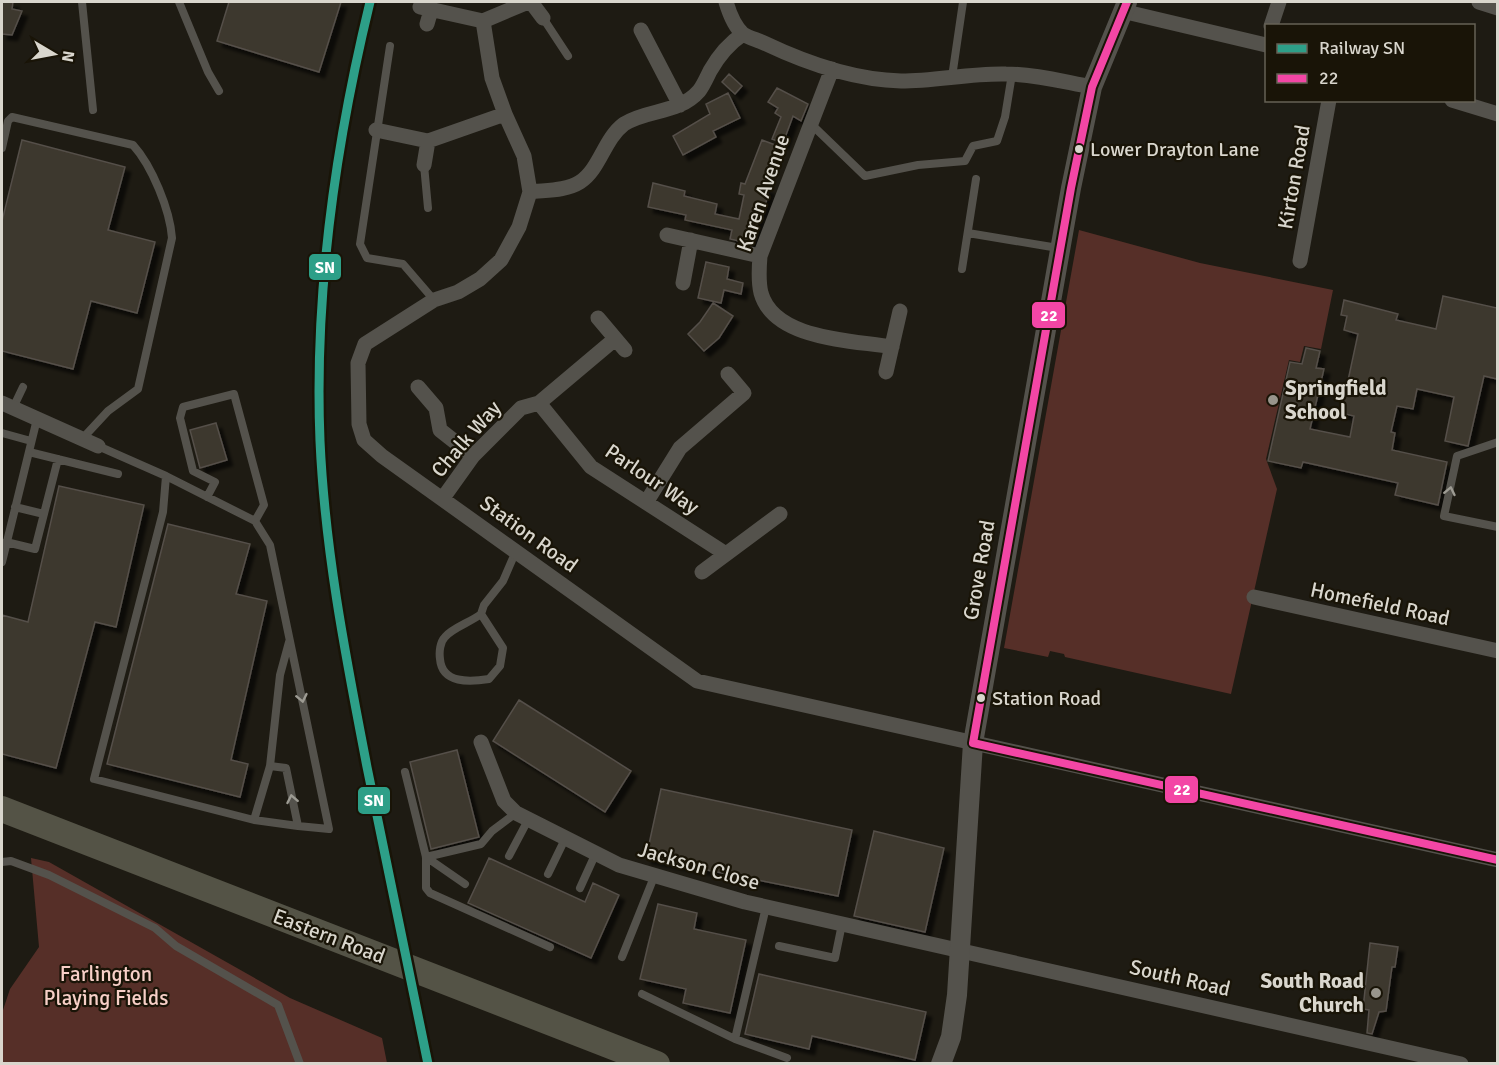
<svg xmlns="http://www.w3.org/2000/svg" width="1499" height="1065" font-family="Signika,sans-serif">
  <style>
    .green { fill: #562f28 }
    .building { fill: #3e372d; stroke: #544f49; stroke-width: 1.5; filter: url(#shadow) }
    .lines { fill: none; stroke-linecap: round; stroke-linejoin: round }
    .service { stroke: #54524c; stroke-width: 8 }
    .minor { stroke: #54524c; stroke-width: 15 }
    .tertiary { stroke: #54524c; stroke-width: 20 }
    .primary { stroke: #545346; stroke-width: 26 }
    .bus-1-casing { stroke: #191407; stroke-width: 12 }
    .bus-1 { stroke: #f346a5; stroke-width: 8 }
    .rail-1-casing { stroke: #191407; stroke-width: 14 }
    .rail-1 { stroke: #2d9f88; stroke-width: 9 }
    .oneway { stroke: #9d9b93 }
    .bus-dot { fill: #d9d6cd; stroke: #191407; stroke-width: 2 }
    .poi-dot { fill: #98958c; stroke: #191407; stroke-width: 2 }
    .labels { text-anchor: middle; stroke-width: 4.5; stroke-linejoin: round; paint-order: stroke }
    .bus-label { font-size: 20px; fill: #d9d6cd; stroke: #191407; text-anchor: start }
    .street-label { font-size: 21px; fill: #d9d6cd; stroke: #191407 }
    .poi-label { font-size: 21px; font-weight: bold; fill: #d9d6cd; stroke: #191407; text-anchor: start }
    .park-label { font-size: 21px; fill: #f7cfc7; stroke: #191407 }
    .line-badge { stroke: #191407; stroke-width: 2 }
    .badge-label { font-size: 16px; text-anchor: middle; font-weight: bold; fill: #fff }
  </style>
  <defs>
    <filter id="shadow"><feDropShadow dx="5.5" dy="5.5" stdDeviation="1.5" flood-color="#0009"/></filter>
  </defs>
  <rect width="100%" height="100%" fill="#1e1b13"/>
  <path class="green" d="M 1079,230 L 1200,263 L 1333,290 L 1321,349 L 1304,346 L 1300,362 L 1289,360 L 1266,459 L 1277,489 L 1231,694 L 1065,657 L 1064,654 L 1050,651 L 1048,657 L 1004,648 Z
    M 31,858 L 49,862 L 290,998 L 382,1038 L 387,1063 L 2,1064 L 2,1013 L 10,989 L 39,947 Z"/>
  <path class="building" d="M 2,2 L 13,2 L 12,9 L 22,11 L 12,35 L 2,34 Z
    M 229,2 L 341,2 L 319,72 L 217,41 Z
    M 729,74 L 742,86 L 735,94 L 722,82 Z
    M 777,88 L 808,104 L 801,121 L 793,116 L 783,143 L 772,139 L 781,117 L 775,113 L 778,108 L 768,102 Z
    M 728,93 L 740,118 L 713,131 L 716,137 L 683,155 L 673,136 L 710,114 L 706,104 Z
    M 22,140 L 125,167 L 108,230 L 155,242 L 137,313 L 91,301 L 73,369 L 2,351 L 2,221 Z
    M 762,140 L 778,146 L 762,187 L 769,189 L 764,212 L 760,212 L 752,244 L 730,239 L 732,230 L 685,220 L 686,215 L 648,207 L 653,183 L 685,191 L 684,196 L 717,204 L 715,214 L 739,219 L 744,195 L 739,194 L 741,183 L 745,184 Z
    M 706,262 L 729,267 L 727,279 L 743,283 L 741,294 L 724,290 L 721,303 L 698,298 Z
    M 1443,296 L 1497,308 L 1497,379 L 1484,376 L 1468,446 L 1445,441 L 1454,397 L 1417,389 L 1413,409 L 1397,406 L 1391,432 L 1395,433 L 1392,450 L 1447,462 L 1438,505 L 1395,495 L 1398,483 L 1303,462 L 1301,468 L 1268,461 L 1290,362 L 1302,364 L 1306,348 L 1320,351 L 1316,368 L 1324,369 L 1310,429 L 1350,437 L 1354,416 L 1341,413 L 1358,334 L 1344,330 L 1347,316 L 1341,315 L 1344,300 L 1398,314 L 1396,320 L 1436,329 Z
    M 713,303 L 733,316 L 719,338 L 704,351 L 688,334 L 700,322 Z
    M 216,423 L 227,460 L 200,468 L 190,430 Z
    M 59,486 L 144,505 L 116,627 L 95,622 L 56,768 L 2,754 L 2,615 L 28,622 Z
    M 168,524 L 250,544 L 236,594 L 267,601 L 231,760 L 248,764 L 240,797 L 107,764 Z
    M 519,700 L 631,771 L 605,812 L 493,741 Z
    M 457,750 L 479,837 L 431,849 L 410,762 Z
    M 661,789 L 852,830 L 838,896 L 646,858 Z
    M 874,831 L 944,848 L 925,932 L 854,916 Z
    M 489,858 L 585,902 L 593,883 L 619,895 L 591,958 L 468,903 Z
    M 658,904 L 697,913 L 694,929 L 746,940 L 730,1013 L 683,1003 L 686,989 L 640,979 Z
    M 1370,943 L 1398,947 L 1395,967 L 1392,967 L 1386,1011 L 1379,1012 L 1372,1034 L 1367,1033 L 1369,1010 L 1363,1009 Z
    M 759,974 L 926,1012 L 915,1060 L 812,1036 L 809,1049 L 745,1034 Z"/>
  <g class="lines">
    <path class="service" d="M 82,2 L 93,110
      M 179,2 L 208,72 L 219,91
      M 543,18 L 568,56
      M 390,46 L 360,244 L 367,258 L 403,264 L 434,300
      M 952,77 L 963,2
      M 811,124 L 865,176 L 918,165 L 965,161 L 973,146 L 997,141 L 1005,117 L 1012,74
      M 2,148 L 8,121 L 12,117 L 133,145 C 152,166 170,210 172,238 L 138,389 L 108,411 L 82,439
      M 424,165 L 428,208
      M 968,233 L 1058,248
      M 962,269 L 976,179
      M 13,408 L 23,387
      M 2,433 L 31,441
      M 1498,442 L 1457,456 L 1444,516 L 1498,527
      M 98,446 L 166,476
      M 29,452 L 118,474
      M 207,497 L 215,482 L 193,471 L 180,418 L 183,407 L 234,394 L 264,505 L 255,521
      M 15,507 L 44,514
      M 6,542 L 35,549 L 58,459
      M 2,562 L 37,419
      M 481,614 C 471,622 452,628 445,637 C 440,642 439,652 440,659 C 442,684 470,682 489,679 L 500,666 L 503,648 L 481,614 L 484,605 L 503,581 L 516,551
      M 270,766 L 280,675 L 289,642
      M 405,772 L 426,857 L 426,888 L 430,893 L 550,947
      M 254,820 L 270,766 L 286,768 L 298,826 L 329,829 L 270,545 L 255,521 L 166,476 L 163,512 L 94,779 L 254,820 L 298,826
      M 509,856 L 528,820
      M 2,862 L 11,861 L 49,875 L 155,928 L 176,946 L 278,1005 L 300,1064
      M 548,874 L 565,839
      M 465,884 L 426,857 L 481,844 L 492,831 L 516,813
      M 580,888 L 595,855
      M 779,946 L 835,958 L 842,924
      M 622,957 L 654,877
      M 642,994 L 735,1039 L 766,907
      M 735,1039 L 787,1058"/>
    <path class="minor" d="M 531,2 L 543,18
      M 726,2 C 729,12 734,26 743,34 C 749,38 758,40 764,43 C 806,63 854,80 901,81 C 936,81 971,73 1006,74 C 1035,74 1064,82 1092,87
      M 1479,2 L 1498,8
      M 420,7 L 483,21 L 492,78 L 505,114 L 524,156 L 530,192 L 519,227 L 501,260 L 480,279 L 458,292 L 434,300 L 365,344 L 358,363 L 359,424 L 364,440 L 382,456 L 697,681 L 1498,860
      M 1122,11 L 1266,45
      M 483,21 L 528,2
      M 427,24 L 431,10
      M 1271,26 L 1279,2
      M 641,30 L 680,105
      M 832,69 L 760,256 C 759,268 758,281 761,293 C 774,340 852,340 892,347
      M 1452,100 L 1498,114
      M 376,130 L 428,141 L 505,114
      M 424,165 L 428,141
      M 530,192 C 545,190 566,191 580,182 C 600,169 604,139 624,124 C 647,109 679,114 699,91 C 703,86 707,77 710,71 C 719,55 728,44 743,34
      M 667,235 L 760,256
      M 1300,261 L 1329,100
      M 683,283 L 691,240
      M 598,318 L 625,350
      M 886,372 L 900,311
      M 418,387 L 436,408 L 440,430 L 473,456
      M 2,403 L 98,446
      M 539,403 L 591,467 L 726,554
      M 443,498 L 473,456 L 521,408 L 539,403 L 615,339
      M 647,501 L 680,448 L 744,393 L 728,374
      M 702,572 L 780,514
      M 1254,597 L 1498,651
      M 481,742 L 504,801 L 516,813 L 619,865 L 745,902 L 1461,1064"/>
    <path class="tertiary" d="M 941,1064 L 951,1037 L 957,995 L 973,743 L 1071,188 L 1092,87 L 1127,2"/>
    <path class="primary" d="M 2,809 L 657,1064"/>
    <g class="bus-1-casing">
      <path id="bus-1" d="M 1127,2 L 1092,87 L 1071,188 L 973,743 L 1498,860"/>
    </g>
    <use href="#bus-1" class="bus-1"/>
    <g class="rail-1-casing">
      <path id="rail-1" d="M 370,2 C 335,146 314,292 320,441 C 325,552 346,658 367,767 C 387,866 407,965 428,1064"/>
    </g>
    <use href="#rail-1" class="rail-1"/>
  </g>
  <defs><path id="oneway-chevron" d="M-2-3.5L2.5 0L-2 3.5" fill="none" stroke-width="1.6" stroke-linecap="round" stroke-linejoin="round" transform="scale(1.5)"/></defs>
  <g class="oneway">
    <use href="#oneway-chevron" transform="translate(1450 491) rotate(-78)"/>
    <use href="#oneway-chevron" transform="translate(302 698) rotate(78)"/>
    <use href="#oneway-chevron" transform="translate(292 799) rotate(-101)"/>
  </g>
  <g class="bus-dot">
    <circle cx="1079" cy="149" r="5"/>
    <circle cx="981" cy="698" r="5"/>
  </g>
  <g class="poi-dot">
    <circle cx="1273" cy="400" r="6"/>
    <circle cx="1376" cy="993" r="6"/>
  </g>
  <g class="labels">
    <g class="bus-label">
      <text x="1090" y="156">Lower Drayton Lane</text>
      <text x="992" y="705">Station Road</text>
    </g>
    <g class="street-label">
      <text transform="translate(1294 177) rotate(-80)" y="7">Kirton Road</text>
      <text transform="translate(763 193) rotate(-71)" y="7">Karen Avenue</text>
      <text transform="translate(466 439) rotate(-49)" y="7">Chalk Way</text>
      <text transform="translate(652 479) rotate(34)" y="7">Parlour Way</text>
      <text transform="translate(529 534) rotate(36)" y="7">Station Road</text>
      <text transform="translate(979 570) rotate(-80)" y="7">Grove Road</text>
      <text transform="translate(1380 604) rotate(12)" y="7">Homefield Road</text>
      <text transform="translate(699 866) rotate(16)" y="7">Jackson Close</text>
      <text transform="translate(329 936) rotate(21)" y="7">Eastern Road</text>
      <text transform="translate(1180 978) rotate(13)" y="7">South Road</text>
    </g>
    <g class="poi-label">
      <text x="1285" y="395">Springfield<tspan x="1285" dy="24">School</tspan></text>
      <text x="1364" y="988" text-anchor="end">South Road<tspan x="1364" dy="24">Church</tspan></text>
    </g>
    <g class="park-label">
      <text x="106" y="981">Farlington<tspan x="106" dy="24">Playing Fields</tspan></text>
    </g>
  </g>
  <g class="line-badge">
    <rect x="308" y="253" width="34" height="28" rx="6" fill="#2d9f88"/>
    <rect x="1031" y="301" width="35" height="28" rx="6" fill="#f346a5"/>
    <rect x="1164" y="775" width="35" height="29" rx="6" fill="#f346a5"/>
    <rect x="357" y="786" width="34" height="29" rx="6" fill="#2d9f88"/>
  </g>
  <g class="badge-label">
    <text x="325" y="273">SN</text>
    <text x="1049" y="321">22</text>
    <text x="1182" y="795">22</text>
    <text x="374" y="806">SN</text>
  </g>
  <rect width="1499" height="1065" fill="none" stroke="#d9d6cd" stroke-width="6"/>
  <rect x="1265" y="24" width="210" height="78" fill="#191407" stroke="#666256" stroke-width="1.5"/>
  <rect x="1277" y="44" width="30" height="9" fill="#2d9f88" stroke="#666256" stroke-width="1.5"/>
  <text x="1319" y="54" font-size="18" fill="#d9d6cd">Railway SN</text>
  <rect x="1277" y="74" width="30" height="9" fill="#f346a5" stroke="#666256" stroke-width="1.5"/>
  <text x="1319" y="84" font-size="18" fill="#d9d6cd">22</text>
  <g transform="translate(54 54) rotate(100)" stroke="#191407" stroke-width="4.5" paint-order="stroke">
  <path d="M0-4.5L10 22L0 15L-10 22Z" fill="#d9d6cd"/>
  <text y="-9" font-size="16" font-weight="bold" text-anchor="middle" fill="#d9d6cd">N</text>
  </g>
</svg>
